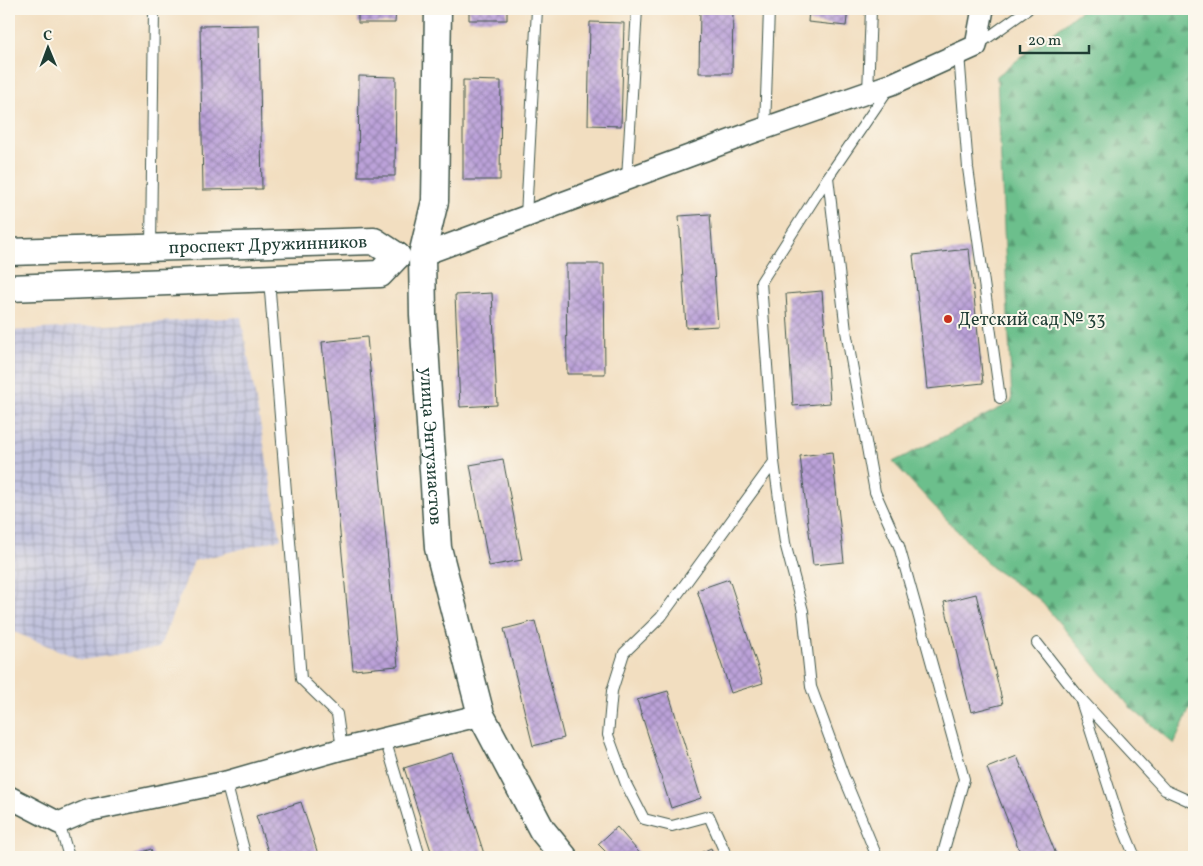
<svg xmlns="http://www.w3.org/2000/svg" width="1203" height="866" font-family="Vollkorn,serif">
  <style>
    .industrial { fill: url(#industrial-grid) }
    .forest { fill: url(#forest-firs); stroke: #467e60 }
    .building { fill: url(#building-cross-hatch) }
    .lines { fill: none; stroke-linecap: round; stroke-linejoin: round }
    .service-casing { stroke: #3f5549; stroke-width: 12 }
    .minor-casing { stroke: #3f5549; stroke-width: 24 }
    .tertiary-casing { stroke: #3f5549; stroke-width: 29 }
    .service { stroke: #fff; stroke-width: 10 }
    .minor { stroke: #fff; stroke-width: 21 }
    .tertiary { stroke: #fff; stroke-width: 26 }
    .poi-dot { fill: #c8321e; stroke: #fbf7ec; stroke-width: 2 }
    .labels { text-anchor: middle; stroke-width: 4; stroke-linejoin: round; paint-order: stroke }
    .street-label { font-size: 18px; fill: #1f3d34; stroke: #fbf7ec }
    .poi-label { font-size: 18px; fill: #1f3d34; stroke: #fbf7ec; text-anchor: start }
  </style>
  <defs>
    <pattern id="industrial-grid" width="8" height="8" patternUnits="userSpaceOnUse" patternTransform="scale(1.25)"><rect width="8" height="8" fill="#c1c2dd"/><path d="M0 4h8M4 0v8" fill="none" stroke="#9c9fb4"/></pattern>
    <pattern id="forest-firs" width="22" height="20" patternUnits="userSpaceOnUse" patternTransform="scale(1.25)"><rect width="22" height="20" fill="#6cbf8c"/><path d="M5 1l3.5 6h-7zM16 11l3.5 6h-7z" fill="#589c73"/></pattern>
    <pattern id="building-cross-hatch" width="8" height="8" patternUnits="userSpaceOnUse" patternTransform="scale(1.25)"><rect width="8" height="8" fill="#bca2d9"/><path d="M0 0l8 8M0 8l8-8" fill="none" stroke="#9885b1"/></pattern>
  </defs>
  <rect width="100%" height="100%" fill="#fbf7ec"/>
  <filter id="ink" filterUnits="userSpaceOnUse"><feTurbulence type="fractalNoise" baseFrequency=".02" numOctaves="2"/><feDisplacementMap in="SourceGraphic" scale="10" xChannelSelector="R" yChannelSelector="G"/><feConvolveMatrix kernelMatrix="1 2 1 2 8 2 1 2 1" color-interpolation-filters="sRGB"/></filter>
  <filter id="wash" filterUnits="userSpaceOnUse"><feTurbulence type="fractalNoise" baseFrequency=".0096" numOctaves="4" result="noise"/><feDisplacementMap in="SourceGraphic" scale="20" xChannelSelector="R" yChannelSelector="G"/><feGaussianBlur stdDeviation="1.12" result="paint"/><feColorMatrix in="noise" values="0 0 0 0 0 0 0 0 0 0 0 0 0 0 0 0 0 1.4 0 .05"/><feComposite in="paint" operator="in"/></filter>
  <g filter="url(#wash)">
    <rect width="100%" height="100%" fill="#f2dec0"/>
    <path class="industrial" d="M 241,317 L 281,539 L 194,561 L 159,648 L 82,660 L 9,630 L 9,331 Z"/>
    <path class="forest" d="M 1083,9 L 1194,9 L 1194,699 L 1174,744 L 1131,708 L 1039,599 L 991,567 L 893,462 L 1012,402 L 997,76 Z"/>
    <g id="blocks">
      <path class="building" d="M 358,9 L 396,9 L 395,23 L 358,23 Z
        M 469,9 L 507,9 L 507,20 L 469,20 Z
        M 700,9 L 733,9 L 732,73 L 699,73 Z
        M 809,9 L 848,9 L 846,26 L 808,22 Z
        M 590,22 L 624,23 L 621,126 L 588,125 Z
        M 259,25 L 262,189 L 203,190 L 200,26 Z
        M 359,76 L 396,77 L 395,176 L 358,176 Z
        M 463,80 L 501,81 L 500,180 L 463,180 Z
        M 710,214 L 718,326 L 686,328 L 679,216 Z
        M 969,249 L 983,383 L 927,389 L 913,255 Z
        M 566,264 L 604,264 L 605,374 L 567,374 Z
        M 822,291 L 830,403 L 793,406 L 786,294 Z
        M 492,293 L 497,405 L 460,407 L 455,295 Z
        M 367,337 L 398,666 L 353,670 L 322,342 Z
        M 832,452 L 844,562 L 813,565 L 800,456 Z
        M 503,459 L 522,560 L 489,566 L 470,465 Z
        M 729,579 L 763,683 L 731,693 L 697,590 Z
        M 976,594 L 1003,704 L 971,712 L 944,602 Z
        M 535,621 L 564,738 L 533,746 L 504,629 Z
        M 668,691 L 701,798 L 671,808 L 637,700 Z
        M 452,753 L 485,857 L 433,857 L 404,768 Z
        M 1017,756 L 1057,857 L 1022,857 L 987,768 Z
        M 301,802 L 319,857 L 270,857 L 256,816 Z
        M 617,827 L 643,857 L 611,857 L 598,844 Z
        M 711,848 L 715,857 L 691,857 Z
        M 151,849 L 154,857 L 127,857 Z"/>
    </g>
  </g>
  <g filter="url(#ink)">
    <use href="#blocks" fill-opacity="0" stroke="#3f5549" stroke-width="1"/>
    <g class="lines">
      <g class="service-casing">
        <path id="service" d="M 979,44 L 1028,9
          M 959,54 L 968,168 L 1000,398
          M 889,88 L 828,177 L 846,331 L 875,492 L 899,546 L 964,779 L 942,857
          M 868,93 L 871,9
          M 765,128 L 769,9
          M 627,179 L 637,9
          M 526,216 L 537,9
          M 151,247 L 154,9
          M 269,279 L 301,679 L 337,714 L 342,749
          M 774,462 L 785,543 L 803,611 L 811,687 L 844,777 L 877,857
          M 1037,643 L 1080,698 L 1118,816 L 1135,857
          M 1082,700 L 1165,790 L 1194,803
          M 385,739 L 420,857
          M 226,782 L 246,857
          M 59,823 L 69,857
          M 727,857 L 709,816 L 672,826 L 644,819 L 626,784 L 608,735 L 612,691 L 624,653 L 661,617 L 774,462 L 761,282 L 828,177"/>
      </g>
      <g class="minor-casing">
        <path id="minor" d="M 422,255 L 751,133 L 892,84 L 976,46 L 983,9
          M 9,797 L 59,823 L 87,811 L 226,782 L 342,749 L 481,715"/>
      </g>
      <g class="tertiary-casing">
        <g id="tertiary">
          <path id="s1" d="M 438,9 L 435,201 L 422,255 L 423,315 L 438,548 L 481,715 L 542,830 L 564,857"/>
          <path id="s2" d="M 9,252 L 374,241 L 397,256"/>
          <path d="M 9,288 L 380,274 L 397,256"/>
        </g>
      </g>
      <use href="#service" class="service"/>
      <use href="#minor" class="minor"/>
      <use href="#tertiary" class="tertiary"/>
    </g>
  </g>
  <circle class="poi-dot" cx="948" cy="319" r="5"/>
  <g class="labels">
    <g class="street-label">
      <text dy="6" stroke="none"><textPath href="#s2" startOffset="259">проспект Дружинников</textPath></text>
      <text dy="6" stroke="none"><textPath href="#s1" startOffset="439">улица Энтузиастов</textPath></text>
    </g>
    <g class="poi-label">
      <text x="958" y="325">Детский сад № 33</text>
    </g>
  </g>
  <rect width="1203" height="866" fill="none" stroke="#fbf7ec" stroke-width="30"/>
  <g transform="translate(48 48) rotate(359)" stroke="#fbf7ec" stroke-width="4" paint-order="stroke">
  <path d="M0-4L9 19L0 12L-9 19Z" fill="#1f3d34"/>
  <text y="-8" font-size="14" font-weight="bold" text-anchor="middle" fill="#1f3d34">С</text>
  </g>
  <path d="M1020 45v8h69v-8" fill="none" stroke="#1f3d34" stroke-width="2.5"/>
  <text x="1028" y="45" font-size="15" fill="#1f3d34" stroke="#fbf7ec" stroke-width="4" paint-order="stroke">20 m</text>
</svg>
